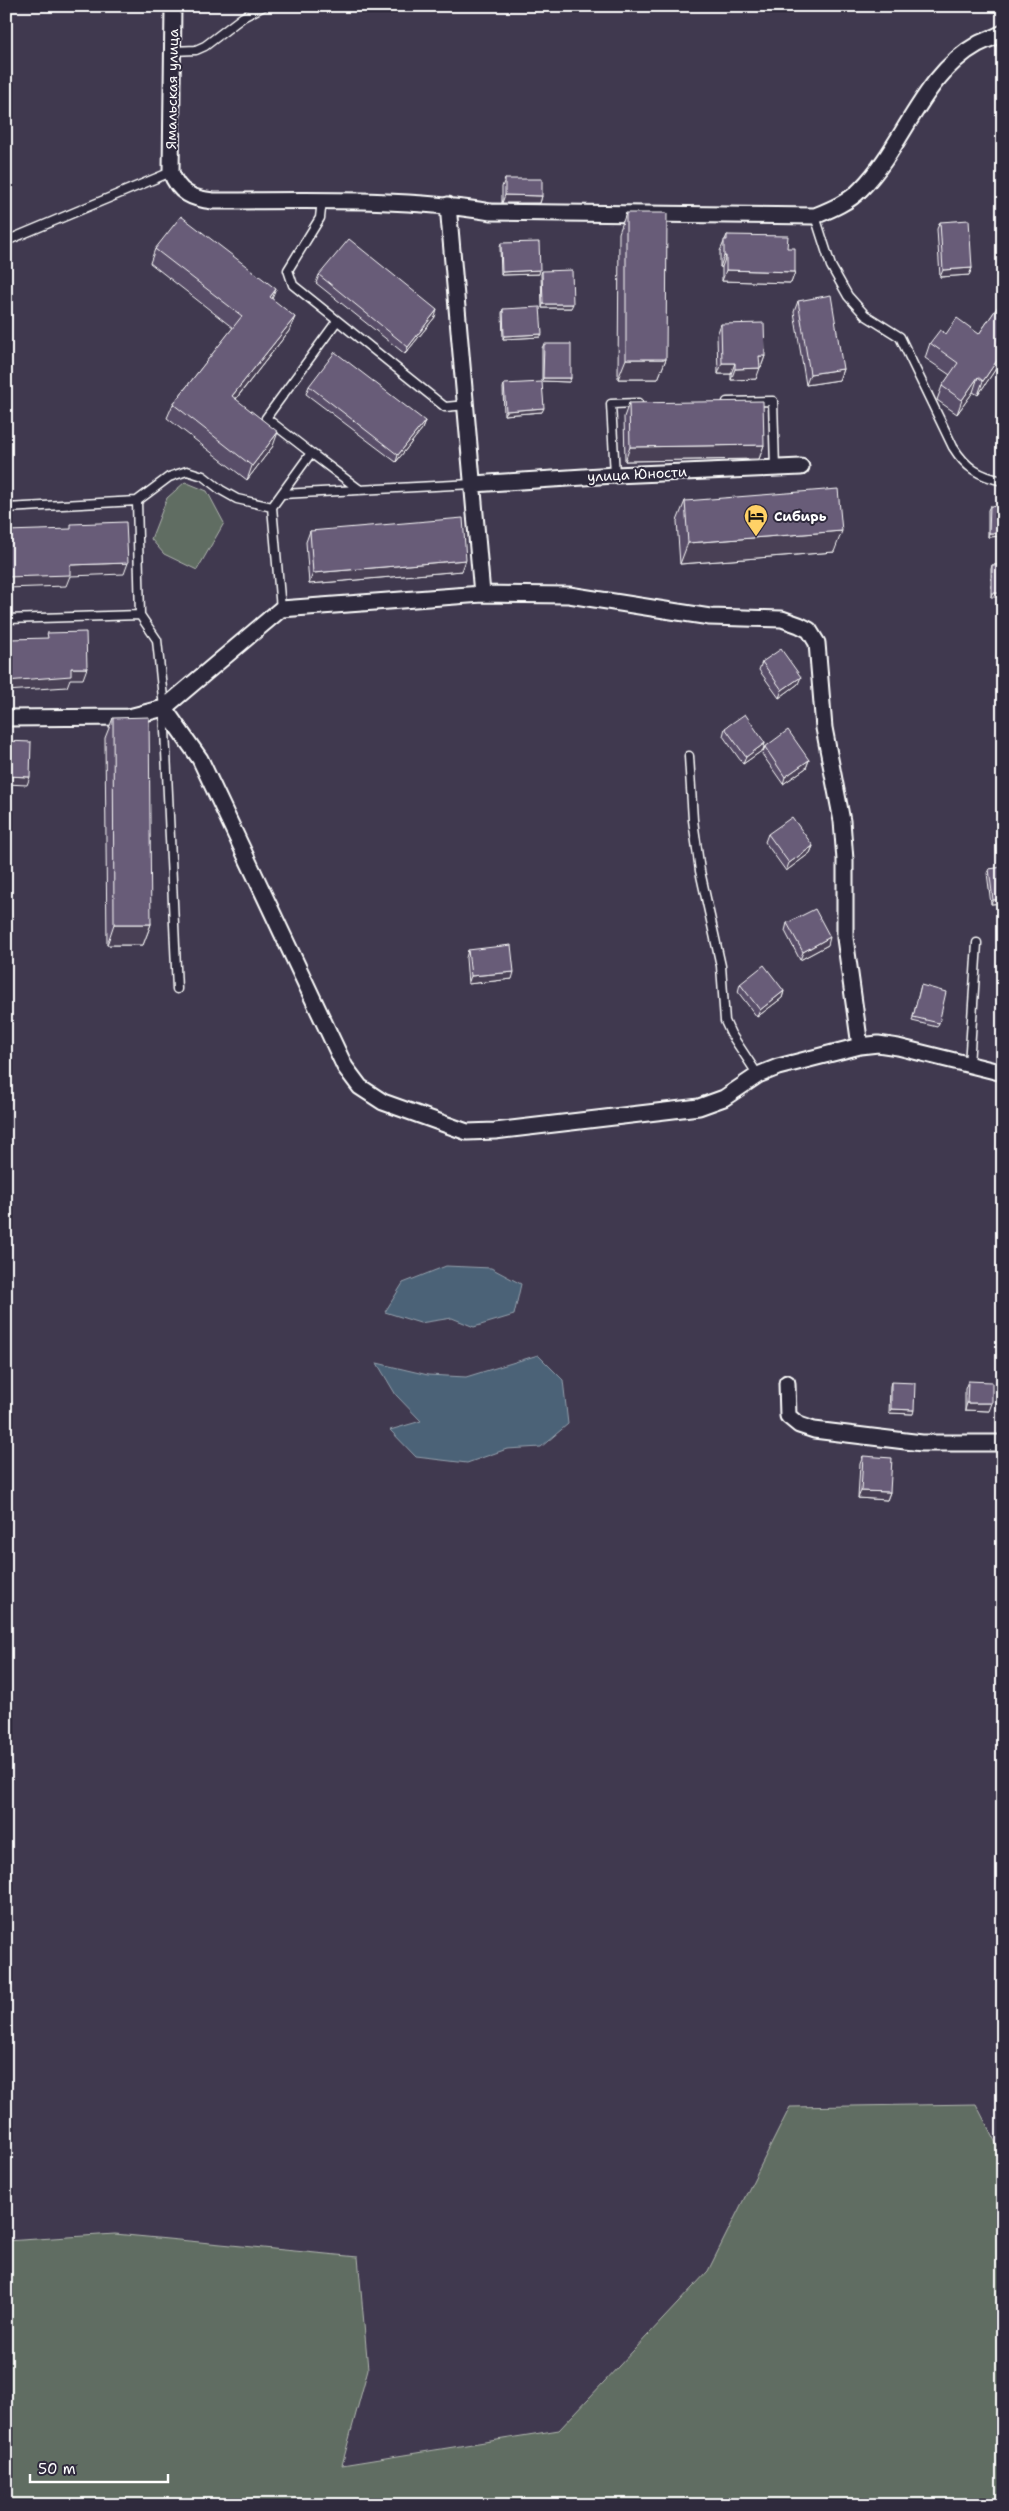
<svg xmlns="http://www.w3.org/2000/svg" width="1009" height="2511" font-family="'Shantell Sans',sans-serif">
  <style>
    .green { fill: #616d62; stroke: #b0b6b0 }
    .water { fill: #4c6277; stroke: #94a1ad }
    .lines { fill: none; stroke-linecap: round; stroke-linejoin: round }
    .lane-casing { stroke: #fff; stroke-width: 11 }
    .street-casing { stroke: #fff; stroke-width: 19 }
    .lane { stroke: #2f2a3d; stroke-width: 8 }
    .street { stroke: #2f2a3d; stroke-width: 15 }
    .wall { fill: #594e67; stroke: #fff }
    .shaded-wall { fill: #494054; stroke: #fff }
    .building { fill: #685b78; stroke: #fff }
    .labels { text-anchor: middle; stroke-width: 4; stroke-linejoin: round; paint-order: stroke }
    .street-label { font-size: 14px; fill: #fff; stroke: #2f2a3d }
    .poi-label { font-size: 14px; font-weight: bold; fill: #fff; stroke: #2f2a3d; text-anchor: start }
  </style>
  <rect width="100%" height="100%" fill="#40394f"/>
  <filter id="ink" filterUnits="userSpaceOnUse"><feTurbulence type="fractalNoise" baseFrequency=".02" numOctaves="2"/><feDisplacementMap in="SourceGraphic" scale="10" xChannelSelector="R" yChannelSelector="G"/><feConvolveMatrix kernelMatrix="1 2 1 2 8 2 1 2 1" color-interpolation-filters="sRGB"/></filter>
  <g filter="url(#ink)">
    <path class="green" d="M 185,482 L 207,491 L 224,523 L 197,570 L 164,554 L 151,539 L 167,498 Z
      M 976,2104 L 1003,2157 L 1003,2505 L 6,2505 L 6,2241 L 115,2234 L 358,2257 L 368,2369 L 342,2465 L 559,2430 L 708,2271 L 790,2107 Z"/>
    <path class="water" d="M 446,1266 L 491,1268 L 521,1284 L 514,1315 L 474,1327 L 452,1318 L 420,1323 L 385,1312 L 403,1283 Z
      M 538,1355 L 563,1380 L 568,1424 L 541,1447 L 507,1449 L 467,1463 L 416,1457 L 390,1430 L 421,1421 L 396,1395 L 377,1363 L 428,1375 L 466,1377 Z"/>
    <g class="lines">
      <g class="lane-casing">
        <path id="lane" d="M 173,51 L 196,50 L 205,46 L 243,17 L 264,6
          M 322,200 L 320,218 L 288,270 L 293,285 L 445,407 L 466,405
          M 815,216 L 831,266 L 848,296 L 865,315 L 900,337 L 953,447 C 966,468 979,476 1003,481
          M 6,241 L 171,172
          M 727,402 L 773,401 L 775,468
          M 311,453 L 360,490
          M 615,475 L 611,404 L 638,403
          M 282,494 L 473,484
          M 137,501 L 140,615
          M 6,508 L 137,501 L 169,477 L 187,471 L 203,476 L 221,490 L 237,499 L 272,507
          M 281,609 L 272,507 L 311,453 L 266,418 L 337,321
          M 6,619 L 140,615 L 157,640 L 164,708 L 177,989
          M 689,756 L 693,820 L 700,871 L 721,966 L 725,1021 L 731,1034 L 758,1075
          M 969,1065 L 977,943"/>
      </g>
      <g class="street-casing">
        <path id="street" d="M 173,6 L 171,172 C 178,193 193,199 213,201 C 306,201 400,197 491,212 L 815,216 C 832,209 849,202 861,189 C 904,146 922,75 978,44 C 986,40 995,37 1003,33
          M 448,205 L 482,594
          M 473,484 L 615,475 L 801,467
          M 164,708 L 200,759 L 345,1067 L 360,1087 L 383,1102 L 467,1132 L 495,1131 L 699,1107 L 724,1098 L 758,1075 L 778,1067 L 860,1046 L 878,1044 L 898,1047 L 1003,1073
          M 6,718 L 129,717 L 164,708 L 281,609 L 482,594 L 569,595 L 710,617 L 782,619 L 799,625 L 809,630 L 817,643 L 824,728 L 842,821 L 845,860 L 845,938 L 860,1046
          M 787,1383 L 788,1416 L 799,1425 L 814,1430 L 922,1443 L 1003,1443"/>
      </g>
      <use href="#lane" class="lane"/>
      <use href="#street" class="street"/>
    </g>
    <path class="wall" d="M 505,179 L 542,196 L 540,203 L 502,203 L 502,187 Z
      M 626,213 L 666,359 L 658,379 L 618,379 L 619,233 Z
      M 940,222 L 972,268 L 969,275 L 940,277 L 937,229 Z
      M 727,235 L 787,248 L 795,272 L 791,283 L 722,281 L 722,267 L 720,267 L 720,251 Z
      M 501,243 L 539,274 L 501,275 L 500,247 Z
      M 155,249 L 272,299 L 289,331 L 236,399 L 273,446 L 247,480 L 167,418 L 173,404 L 233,328 L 150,263 Z
      M 542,271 L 571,308 L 542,308 L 541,274 Z
      M 319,275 L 435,317 L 405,354 L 316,283 Z
      M 1003,299 L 1003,376 L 995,370 L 978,395 L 973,392 L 957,414 L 937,400 L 942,386 L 950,375 L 925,358 L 930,343 L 946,334 L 979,334 Z
      M 798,301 L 843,369 L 839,380 L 806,385 L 794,312 Z
      M 503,309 L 542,334 L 540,337 L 503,339 L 502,313 Z
      M 721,324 L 765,356 L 761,367 L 759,367 L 756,379 L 731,380 L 731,374 L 718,374 L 717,335 Z
      M 544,344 L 571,378 L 569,382 L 542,381 L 542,348 Z
      M 504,384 L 542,412 L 504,415 L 503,388 Z
      M 309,386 L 425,421 L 422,429 L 396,462 L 306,394 Z
      M 629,403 L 764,445 L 759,459 L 625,461 L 624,417 Z
      M 999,499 L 1003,499 L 1003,536 L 988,537 L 988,510 L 990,506 L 998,507 Z
      M 685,501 L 834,552 L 680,564 L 677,521 Z
      M 310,531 L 462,571 L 309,584 L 306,542 Z
      M 992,565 L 1003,565 L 991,597 L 991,569 Z
      M 762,662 L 798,684 L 779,698 L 759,670 Z
      M 113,718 L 151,924 L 143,945 L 107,945 L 105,738 Z
      M 725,728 L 765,743 L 763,750 L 743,764 L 723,736 Z
      M 765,747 L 809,760 L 806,768 L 783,784 L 762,754 Z
      M 768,834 L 813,846 L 810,853 L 786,871 L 765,842 Z
      M 1003,838 L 1003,903 L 991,904 L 987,873 L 989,869 L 1000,868 L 997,843 L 999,839 Z
      M 787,923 L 828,945 L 800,960 L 785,931 Z
      M 468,950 L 512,979 L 468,984 L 466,958 Z
      M 740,984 L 784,991 L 782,998 L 757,1017 L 738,992 Z
      M 921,985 L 939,1023 L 937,1027 L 912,1021 Z
      M 968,1381 L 989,1411 L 965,1410 L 965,1389 Z
      M 891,1382 L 913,1414 L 889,1413 L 890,1386 Z
      M 863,1456 L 890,1492 L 887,1500 L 858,1498 L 860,1464 Z"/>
    <path class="shaded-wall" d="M 505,195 L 542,196 L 540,203 L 502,203 Z
      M 724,256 L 726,256 L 722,267 L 720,267 Z
      M 972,268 L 969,275 L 940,277 L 943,270 Z
      M 540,270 L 539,274 L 501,275 L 502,272 Z
      M 726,270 L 795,272 L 791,283 L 722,281 Z
      M 276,289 L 270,304 L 270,297 Z
      M 543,304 L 573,304 L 571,308 L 542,308 Z
      M 437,310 L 435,317 L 405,354 L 408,347 Z
      M 295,317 L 289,331 L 227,410 L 232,396 Z
      M 542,334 L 540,337 L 503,339 L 504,336 Z
      M 759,356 L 765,356 L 761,367 L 755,367 Z
      M 1000,356 L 995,370 L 978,395 L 983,381 Z
      M 626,359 L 666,359 L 658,379 L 618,379 Z
      M 722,363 L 735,363 L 731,374 L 718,374 Z
      M 760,368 L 756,379 L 731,380 L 735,369 Z
      M 843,369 L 839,380 L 806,385 L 810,374 Z
      M 978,377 L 973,392 L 957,414 L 962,400 Z
      M 543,378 L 571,378 L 569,382 L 542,381 Z
      M 544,408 L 542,412 L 504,415 L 506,411 Z
      M 425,421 L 422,429 L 396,462 L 398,455 Z
      M 278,432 L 273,446 L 247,480 L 252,466 Z
      M 764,445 L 759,459 L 625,461 L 630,447 Z
      M 842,531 L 834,552 L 680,564 L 688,543 Z
      M 989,533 L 1003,533 L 1003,536 L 988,537 Z
      M 466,560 L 462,571 L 309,584 L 313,573 Z
      M 128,563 L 124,574 L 70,576 L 66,586 L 6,588 L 6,577 L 70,565 Z
      M 992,593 L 1003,593 L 1003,597 L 991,597 Z
      M 71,668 L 87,668 L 83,679 L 70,679 L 67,687 L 6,691 L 6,681 Z
      M 801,677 L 798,684 L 779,698 L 782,690 Z
      M 765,743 L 763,750 L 743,764 L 746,757 Z
      M 809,760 L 806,768 L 783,784 L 785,777 Z
      M 6,776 L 30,777 L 27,785 L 6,784 Z
      M 813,846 L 810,853 L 786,871 L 789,863 Z
      M 1003,899 L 1003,903 L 991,904 L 993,900 Z
      M 114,924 L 151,924 L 143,945 L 107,945 Z
      M 830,937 L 828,945 L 800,960 L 803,952 Z
      M 514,972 L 512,979 L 468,984 L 471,976 Z
      M 784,991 L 782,998 L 757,1017 L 760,1010 Z
      M 967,1403 L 992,1403 L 989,1411 L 965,1410 Z
      M 891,1409 L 914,1410 L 913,1414 L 889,1413 Z
      M 861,1491 L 890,1492 L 887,1500 L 858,1498 Z"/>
    <path class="building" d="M 505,179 L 542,179 L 542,196 L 505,195 Z
      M 626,213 L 667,213 L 666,359 L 626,359 Z
      M 181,216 L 276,289 L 270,297 L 295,317 L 232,396 L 278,432 L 252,466 L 173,404 L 242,316 L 155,249 Z
      M 969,220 L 972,268 L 943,270 L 940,222 Z
      M 727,235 L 788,236 L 787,248 L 795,248 L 795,272 L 726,270 L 726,256 L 724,256 L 724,240 L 727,240 Z
      M 349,239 L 437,310 L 408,347 L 319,275 Z
      M 539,242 L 540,270 L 502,272 L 501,243 Z
      M 572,270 L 573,304 L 543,304 L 542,271 Z
      M 831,295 L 843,369 L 810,374 L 798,301 Z
      M 1003,299 L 1003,358 L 1000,356 L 983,381 L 978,377 L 962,400 L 942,386 L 958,363 L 930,343 L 940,330 L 946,334 L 957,318 L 979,334 Z
      M 540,307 L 542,334 L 504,336 L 503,309 Z
      M 764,323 L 765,356 L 759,356 L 760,368 L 735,369 L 735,363 L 722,363 L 721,324 Z
      M 544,344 L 571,344 L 571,378 L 543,378 Z
      M 335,352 L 425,421 L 398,455 L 309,386 Z
      M 542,382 L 544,408 L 506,411 L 504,384 Z
      M 763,401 L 764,445 L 630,447 L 629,403 Z
      M 838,489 L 842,531 L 688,543 L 685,501 Z
      M 999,499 L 1003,499 L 1003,533 L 989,533 L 990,506 L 999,507 Z
      M 463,518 L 466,560 L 313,573 L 310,531 Z
      M 126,522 L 128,563 L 70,565 L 70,575 L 6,577 L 6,531 L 71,529 L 71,524 Z
      M 992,565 L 1003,565 L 1003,593 L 992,593 Z
      M 86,632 L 87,668 L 71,668 L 71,676 L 6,681 L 6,645 L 11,645 L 11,639 L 48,638 L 47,633 Z
      M 781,649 L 801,677 L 782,690 L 762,662 Z
      M 745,714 L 765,743 L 746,757 L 725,728 Z
      M 149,717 L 151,924 L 114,924 L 113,718 Z
      M 788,730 L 809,760 L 785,777 L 765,747 Z
      M 6,741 L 31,742 L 30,777 L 6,776 Z
      M 792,817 L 813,846 L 789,863 L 768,834 Z
      M 1003,838 L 1003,866 L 1002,866 L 999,839 Z
      M 1003,867 L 1003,899 L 993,900 L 989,869 Z
      M 815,909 L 830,937 L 803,952 L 787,923 Z
      M 511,945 L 514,972 L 471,976 L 468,950 Z
      M 764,965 L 784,991 L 760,1010 L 740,984 Z
      M 921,985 L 946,992 L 939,1023 L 913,1017 Z
      M 968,1381 L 992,1382 L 992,1403 L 967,1403 Z
      M 891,1382 L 915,1383 L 914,1410 L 891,1409 Z
      M 863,1456 L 892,1458 L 890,1492 L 861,1491 Z"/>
  </g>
  <defs>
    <g id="hotel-pin" transform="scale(1.25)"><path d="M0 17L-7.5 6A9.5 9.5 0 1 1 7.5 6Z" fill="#ffd166" stroke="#2f2a3d"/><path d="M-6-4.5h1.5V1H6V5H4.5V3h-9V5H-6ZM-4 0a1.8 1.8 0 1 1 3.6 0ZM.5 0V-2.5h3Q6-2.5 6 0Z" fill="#111"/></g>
  </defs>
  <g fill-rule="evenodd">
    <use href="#hotel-pin" x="756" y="516"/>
  </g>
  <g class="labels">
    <g class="street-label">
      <text transform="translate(172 89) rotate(-89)" y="5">Ямальская улица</text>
      <text transform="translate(637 474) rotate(-3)" y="5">улица Юности</text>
    </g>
    <g class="poi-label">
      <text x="774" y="521">Сибирь</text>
    </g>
  </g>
  <rect width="1009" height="2511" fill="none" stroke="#2f2a3d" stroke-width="25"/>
  <rect x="12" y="12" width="984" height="2486" fill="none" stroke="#fff" stroke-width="2" filter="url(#ink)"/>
  <path d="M30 2474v8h138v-8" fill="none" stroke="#ffffff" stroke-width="2.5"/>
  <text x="38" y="2474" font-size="15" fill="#ffffff" stroke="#2f2a3d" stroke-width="4" paint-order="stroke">50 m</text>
</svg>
